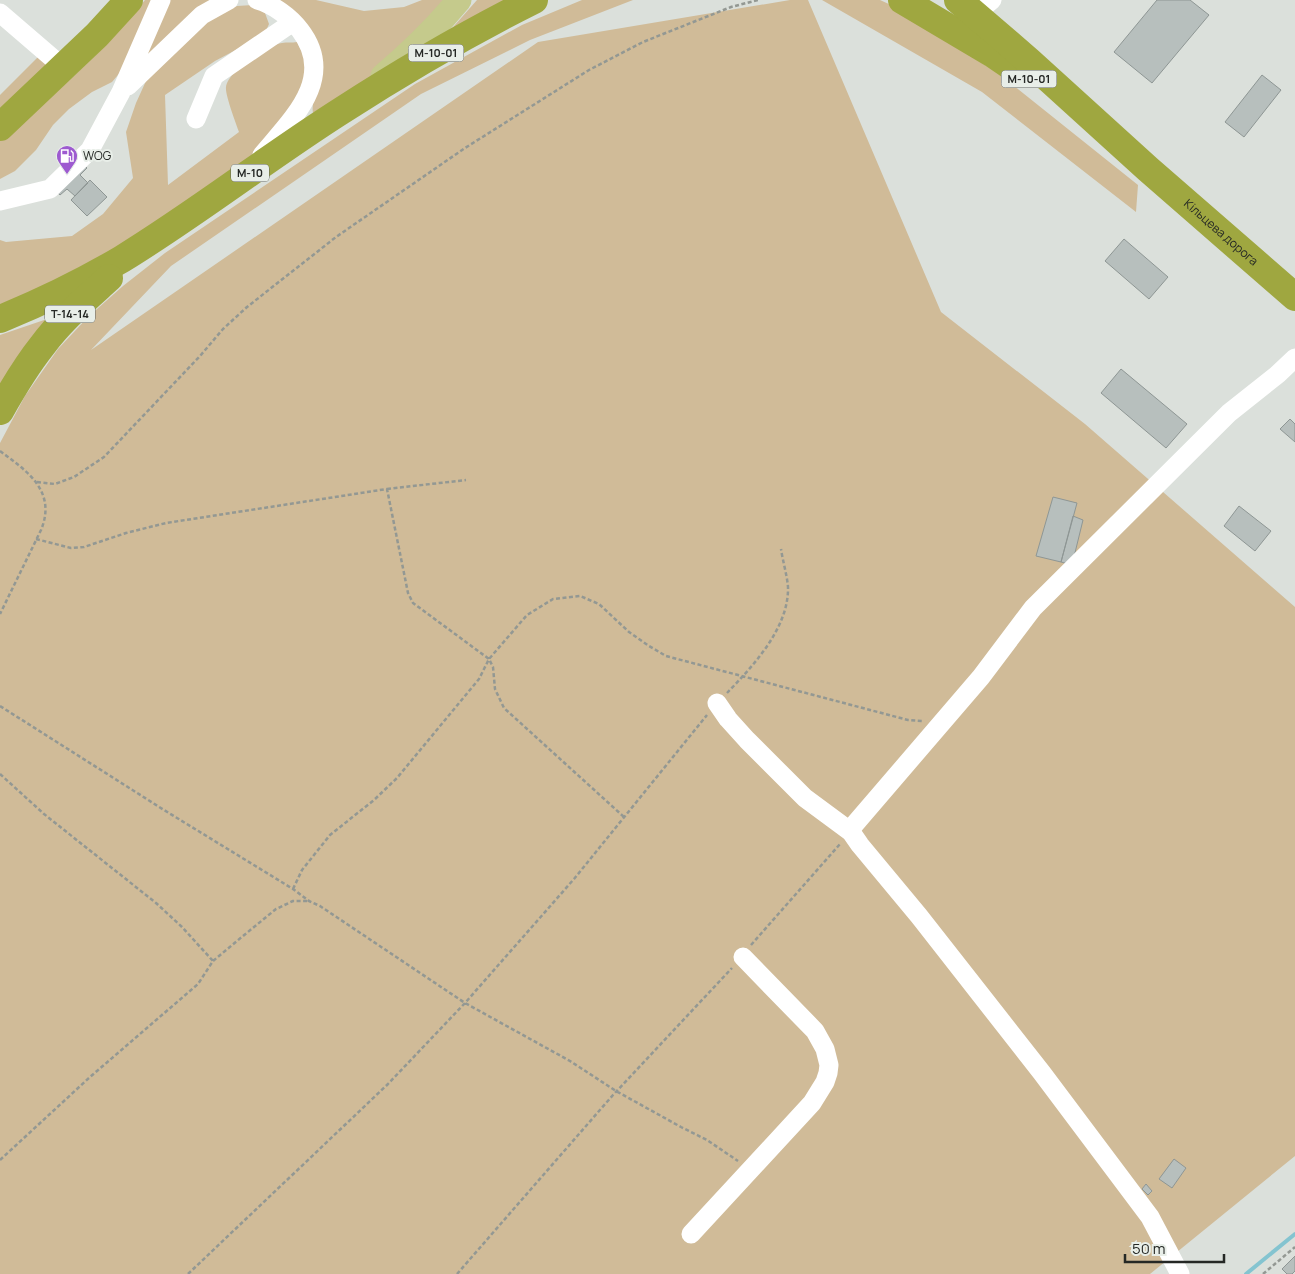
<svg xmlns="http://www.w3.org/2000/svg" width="1295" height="1274" font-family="Manrope,sans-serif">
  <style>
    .green { fill: #d0bb98 }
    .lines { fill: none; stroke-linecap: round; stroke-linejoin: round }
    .stream { stroke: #84c4d0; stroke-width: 4 }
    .building { fill: #b7bfbd; stroke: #8e9694 }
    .path { stroke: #939893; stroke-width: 2.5; stroke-dasharray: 4 2.5; stroke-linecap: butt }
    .minor { stroke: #fff; stroke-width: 19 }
    .major { stroke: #c5ca8c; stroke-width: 25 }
    .highway { stroke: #9fa740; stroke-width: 28 }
    .labels { text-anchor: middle; stroke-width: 4; stroke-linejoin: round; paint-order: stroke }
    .shield { fill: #e8eee8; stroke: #606360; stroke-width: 1 }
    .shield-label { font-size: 11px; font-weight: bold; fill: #252825 }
    .poi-label { font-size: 12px; fill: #252825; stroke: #e8eee8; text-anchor: start }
    .street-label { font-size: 12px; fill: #252825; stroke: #e8eee8 }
  </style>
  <rect width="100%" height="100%" fill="#dbe0db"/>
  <path class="green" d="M 145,0 L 155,0 L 123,69 L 112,82 L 92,92 L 69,109 L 53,125 L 36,150 L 15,171 L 0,179 L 0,141 C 51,97 103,54 145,0 Z
    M 170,0 L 219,0 L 142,64 Z
    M 277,0 L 316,0 L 364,11 L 404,7 L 422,0 L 448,0 L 377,74 L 313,113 C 311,101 318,88 321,76 C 330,42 299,20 277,0 Z
    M 477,0 L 520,0 L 439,43 Z
    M 582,0 L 633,0 L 530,40 L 421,94 L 171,266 L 91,350 L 538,42 L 790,0 L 808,0 L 941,312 L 1085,424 L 1295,607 L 1295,1156 L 1150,1274 L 0,1274 L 0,443 L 25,396 L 58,349 L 88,317 L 123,286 L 165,253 L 415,84 L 522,25 Z
    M 822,0 L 880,0 L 891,5 L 999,74 L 1138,185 L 1136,212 L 982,92 Z
    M 253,5 L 265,13 L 269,24 L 264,35 L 215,61 L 165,95 L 168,185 L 239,132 C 236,123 225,95 226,87 C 228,71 266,45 282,43 C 287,42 292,43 297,42 L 310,68 L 296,104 L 240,168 L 107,259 L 0,308 L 0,240 L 6,242 L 72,236 L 103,214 L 133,178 L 126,132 L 136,103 L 146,81 L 209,16 L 237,6 Z
    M 40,55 L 47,66 L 0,116 L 0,95 Z
    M 53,317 L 0,391 L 0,335 Z"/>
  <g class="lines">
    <path class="stream" d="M 1246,1274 L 1295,1234"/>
  </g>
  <path class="building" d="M 1157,0 L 1190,0 L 1209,15 L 1152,83 L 1114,52 Z
    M 1262,75 L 1281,90 L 1244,137 L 1225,122 Z
    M 78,159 L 87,168 L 80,175 L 88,183 L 75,196 L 67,189 L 60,195 L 51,186 Z
    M 90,180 L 107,197 L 87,216 L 71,200 Z
    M 1124,239 L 1168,277 L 1149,299 L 1105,261 Z
    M 1121,369 L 1187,424 L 1166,448 L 1101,393 Z
    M 1290,419 L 1295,424 L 1295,442 L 1280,429 Z
    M 1053,497 L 1077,503 L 1061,562 L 1036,556 Z
    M 1239,506 L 1271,531 L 1255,551 L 1224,526 Z
    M 1073,516 L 1083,520 L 1072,565 L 1061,562 Z
    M 1174,1159 L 1186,1168 L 1172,1188 L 1159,1179 Z
    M 1146,1184 L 1152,1191 L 1148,1195 L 1142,1189 Z
    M 1295,1256 L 1295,1271 L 1292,1274 L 1287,1274 L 1282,1269 Z"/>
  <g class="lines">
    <path class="path" d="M 0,451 C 27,471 57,491 41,530 L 0,614
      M 37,482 L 55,484 L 74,477 L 104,457 L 200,356 L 223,329 L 247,307 L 336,237 L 465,148 L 589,70 L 643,42 L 731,7 L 758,0
      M 387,489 L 466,480
      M 36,539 L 71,548 L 84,547 L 126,533 L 166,523 L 387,489 L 408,593 L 413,603 L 489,659 L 493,667 L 495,689 L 504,708 L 624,817
      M 727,693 C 753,666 789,628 788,587 C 787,575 783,562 781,549
      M 0,706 L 164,810 L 293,889 L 309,901 L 320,906 L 465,1003 L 570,1061 L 616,1091 L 681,1127 L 707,1140 L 738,1161
      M 0,774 L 44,814 L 156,903 L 182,927 L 213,961
      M 293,889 L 302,870 L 330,835 L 374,800 L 397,778 L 479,679 L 489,659 L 527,615 L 553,599 L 580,596 L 599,604 L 629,632 L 649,646 L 666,656 L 908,720 L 923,721
      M 751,945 L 840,844
      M 0,1160 L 90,1077 L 198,984 L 213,961 L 243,936 L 276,909 L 293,901 L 308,901
      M 188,1274 L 388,1084 L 465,1003 L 574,879 L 707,715
      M 457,1274 L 613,1095 L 732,968
      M 1263,1274 L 1295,1247"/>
    <path class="minor" d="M 257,0 C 274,5 290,17 300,30 C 337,78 292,119 262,155
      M 0,13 L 64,68
      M 974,15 L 992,0
      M 128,86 L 202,15 L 229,0
      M 196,119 L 214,76 L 293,22
      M 0,201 L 50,189 L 90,150 L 121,92 L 161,0
      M 717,703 L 728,719 L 747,740 L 805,798 L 851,832
      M 691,1234 L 812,1103 L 825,1082 L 828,1073 L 829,1065 L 825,1049 L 815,1031 L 743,957
      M 1180,1274 L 1150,1217 L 1042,1073 L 919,916 L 860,845 L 851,832 L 854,825 L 981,677 L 1033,608 L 1229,413 L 1278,374 L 1295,358"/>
    <path class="major" d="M 383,76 C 410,53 436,28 459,0"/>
    <g class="highway">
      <path d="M 902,0 L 993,54 L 1015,69"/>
      <path id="s1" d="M 958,0 L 1029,61 L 1148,169 L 1295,297"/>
      <path d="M 0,127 L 97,35 L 129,0"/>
      <path d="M 0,319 C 42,302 83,282 122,259 C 197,213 267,158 341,111 C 403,71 468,33 534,0"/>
      <path d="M 0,411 C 13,388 26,366 42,346 C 61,320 86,299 109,278"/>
    </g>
  </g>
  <defs>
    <g id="fuel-pin" transform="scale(1.125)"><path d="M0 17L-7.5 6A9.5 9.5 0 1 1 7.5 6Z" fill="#9d5ad0" stroke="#e8eee8"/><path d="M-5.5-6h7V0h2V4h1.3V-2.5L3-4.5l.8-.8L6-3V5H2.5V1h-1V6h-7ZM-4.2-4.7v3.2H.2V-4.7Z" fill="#fff"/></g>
  </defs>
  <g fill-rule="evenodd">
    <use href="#fuel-pin" x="67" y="156"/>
  </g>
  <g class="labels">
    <g class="shield">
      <rect x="408.5" y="44.5" width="55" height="17" rx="4"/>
      <rect x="1001.5" y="70.5" width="55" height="17" rx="4"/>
      <rect x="231" y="164.5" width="38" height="17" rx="4"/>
      <rect x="45" y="305.5" width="50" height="17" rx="4"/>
    </g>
    <g class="shield-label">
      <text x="436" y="57">М-10-01</text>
      <text x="1029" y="83">М-10-01</text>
      <text x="250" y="177">М-10</text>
      <text x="70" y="318">Т-14-14</text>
    </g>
    <g class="poi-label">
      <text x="83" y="160">WOG</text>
    </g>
    <g class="street-label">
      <text dy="4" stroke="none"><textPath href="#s1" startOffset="351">Кільцева дорога</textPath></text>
    </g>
  </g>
  <path d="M1125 1254v8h99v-8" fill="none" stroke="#252825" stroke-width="2.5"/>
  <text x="1132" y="1254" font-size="15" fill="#252825" stroke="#e8eee8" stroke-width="4" paint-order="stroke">50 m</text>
</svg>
